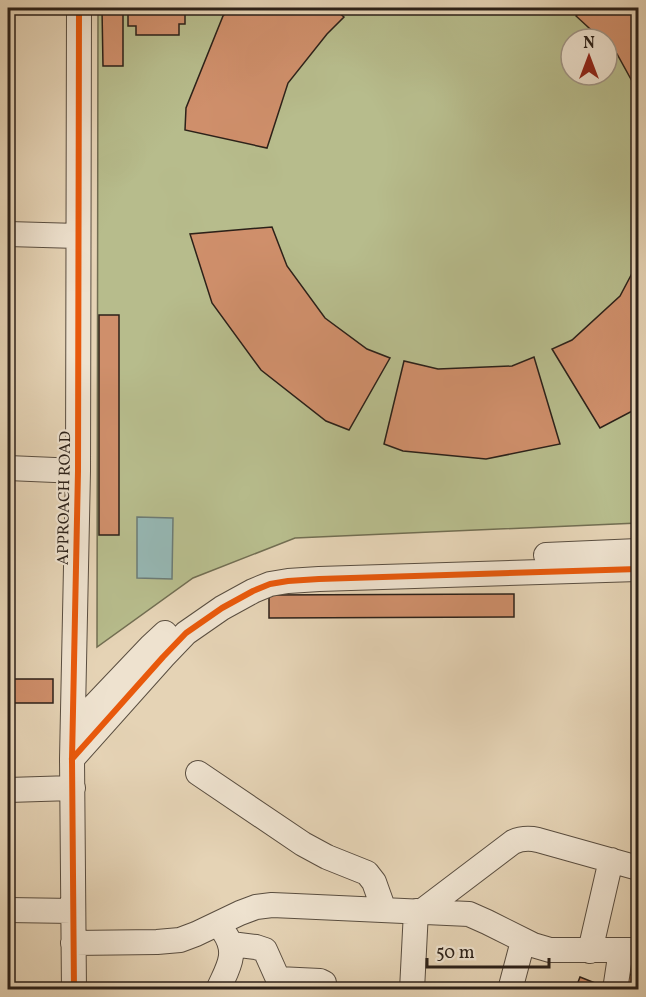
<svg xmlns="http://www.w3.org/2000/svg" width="646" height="997" font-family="Vollkorn,serif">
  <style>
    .green { fill: #b7bc8c; stroke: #726e52; stroke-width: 1.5; fill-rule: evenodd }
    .water { fill: #96b7b3; stroke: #6c7b75; stroke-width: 1.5 }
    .building { fill: #cf8f6b; stroke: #2c2119; stroke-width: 1.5 }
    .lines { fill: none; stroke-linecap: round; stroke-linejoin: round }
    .minor-casing { stroke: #5a4e40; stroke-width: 26 }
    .minor { stroke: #eee2cf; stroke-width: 24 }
    .cycleway-casing { stroke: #eee2cf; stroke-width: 10 }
    .cycleway { stroke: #e8590c; stroke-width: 6 }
    .labels { text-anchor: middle; stroke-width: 4.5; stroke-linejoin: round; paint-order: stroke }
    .street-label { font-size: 16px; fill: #2c2119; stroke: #eee2cf }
  </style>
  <rect width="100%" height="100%" fill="#e5d3b5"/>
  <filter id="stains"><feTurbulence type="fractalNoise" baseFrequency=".00333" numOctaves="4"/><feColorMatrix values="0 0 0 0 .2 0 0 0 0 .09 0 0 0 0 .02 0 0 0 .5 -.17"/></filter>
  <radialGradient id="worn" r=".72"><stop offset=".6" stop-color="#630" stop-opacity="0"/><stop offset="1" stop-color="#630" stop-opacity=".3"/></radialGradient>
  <path class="green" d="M 98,8 L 638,8 L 638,523 L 295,538 L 193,578 L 97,647 ZM 571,39 L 607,39 L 607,75 L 571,75 Z"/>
  <path class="water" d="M 137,517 L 173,518 L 172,579 L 137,578 Z"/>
  <path class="building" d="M 102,8 L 123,8 L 123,66 L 103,66 Z
    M 128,8 L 185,8 L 185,24 L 179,24 L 179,35 L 136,35 L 136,26 L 128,26 Z
    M 230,8 L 333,8 L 344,17 L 327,34 L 288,83 L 267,148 L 185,130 L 186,108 L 223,16 Z
    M 582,8 L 638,8 L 638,92 L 617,54 L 607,44 L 607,39 L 601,39 L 576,16 Z
    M 272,227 L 287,266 L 325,318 L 367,349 L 390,358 L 349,430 L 326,421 L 261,370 L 212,303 L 190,234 Z
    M 638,262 L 638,408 L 600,428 L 552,349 L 572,340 L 620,296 Z
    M 99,315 L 119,315 L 119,535 L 99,535 Z
    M 534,357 L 560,444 L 486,459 L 403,451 L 384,444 L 404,361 L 438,369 L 512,366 Z
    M 514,594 L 514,617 L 269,618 L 269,595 Z
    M 14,679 L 53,679 L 53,703 L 13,703 Z
    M 638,971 L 638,990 L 625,990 L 630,974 L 636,977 Z
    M 580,977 L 595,983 L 593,990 L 575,990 Z"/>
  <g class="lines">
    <g class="minor-casing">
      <path id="minor" d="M 8,234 L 78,236
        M 8,468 L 78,471
        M 546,555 L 638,551
        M 73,728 L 151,646 L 165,633
        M 72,759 L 163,657 L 186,633 L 222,608 L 253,591 L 270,584 L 288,581 L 319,579 L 638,569
        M 198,773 L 303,844 L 327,857 L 367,873 L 374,882 L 384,910
        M 8,790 L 73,788
        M 8,910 L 73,911
        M 422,911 L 513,842 C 522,838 529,838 538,840 L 638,868
        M 73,943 L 157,942 L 180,940 L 196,934 L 240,913 L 256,907 L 272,905 L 295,906 L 469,914 L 487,922 L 533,945 L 550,950 L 638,950
        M 231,944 L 256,947 L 265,950 L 278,979 L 320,981 L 324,983 L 325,990
        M 590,951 L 611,860
        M 74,990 L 72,759 L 78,471 L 79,8
        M 218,990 C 227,969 239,954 224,932
        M 412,990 L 416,911
        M 510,990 L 523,941
        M 615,990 L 621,950"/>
    </g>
    <use href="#minor" class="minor"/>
    <g class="cycleway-casing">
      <path id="cycleway" d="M 72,759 L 163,657 L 186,633 L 222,608 L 253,591 L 270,584 L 288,581 L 319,579 L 638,569
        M 74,990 L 72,759 L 78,471 L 79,8"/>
    </g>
    <use href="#cycleway" class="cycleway"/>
  </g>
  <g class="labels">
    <g class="street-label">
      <text transform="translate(63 498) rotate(-89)" y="6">APPROACH ROAD</text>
    </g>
  </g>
  <rect width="646" height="997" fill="none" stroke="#e5d3b5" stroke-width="30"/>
  <rect x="9" y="9" width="628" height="979" fill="none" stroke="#2c2119" stroke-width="3"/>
  <rect x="15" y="15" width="616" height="967" fill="none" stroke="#2c2119" stroke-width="1.5"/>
  <g transform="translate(589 57)"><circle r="28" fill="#eee2cf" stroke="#a09586" stroke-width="1.5"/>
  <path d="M0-4.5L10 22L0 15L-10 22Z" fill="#8f2418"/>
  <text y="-9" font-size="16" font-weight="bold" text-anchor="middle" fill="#2c2119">N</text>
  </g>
  <path d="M427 958v9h122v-9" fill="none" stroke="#2c2119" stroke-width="3"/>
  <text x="436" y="958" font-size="18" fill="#2c2119" stroke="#eee2cf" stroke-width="4.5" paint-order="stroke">50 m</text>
  <rect width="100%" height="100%" filter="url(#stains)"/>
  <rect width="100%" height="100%" fill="url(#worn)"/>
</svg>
